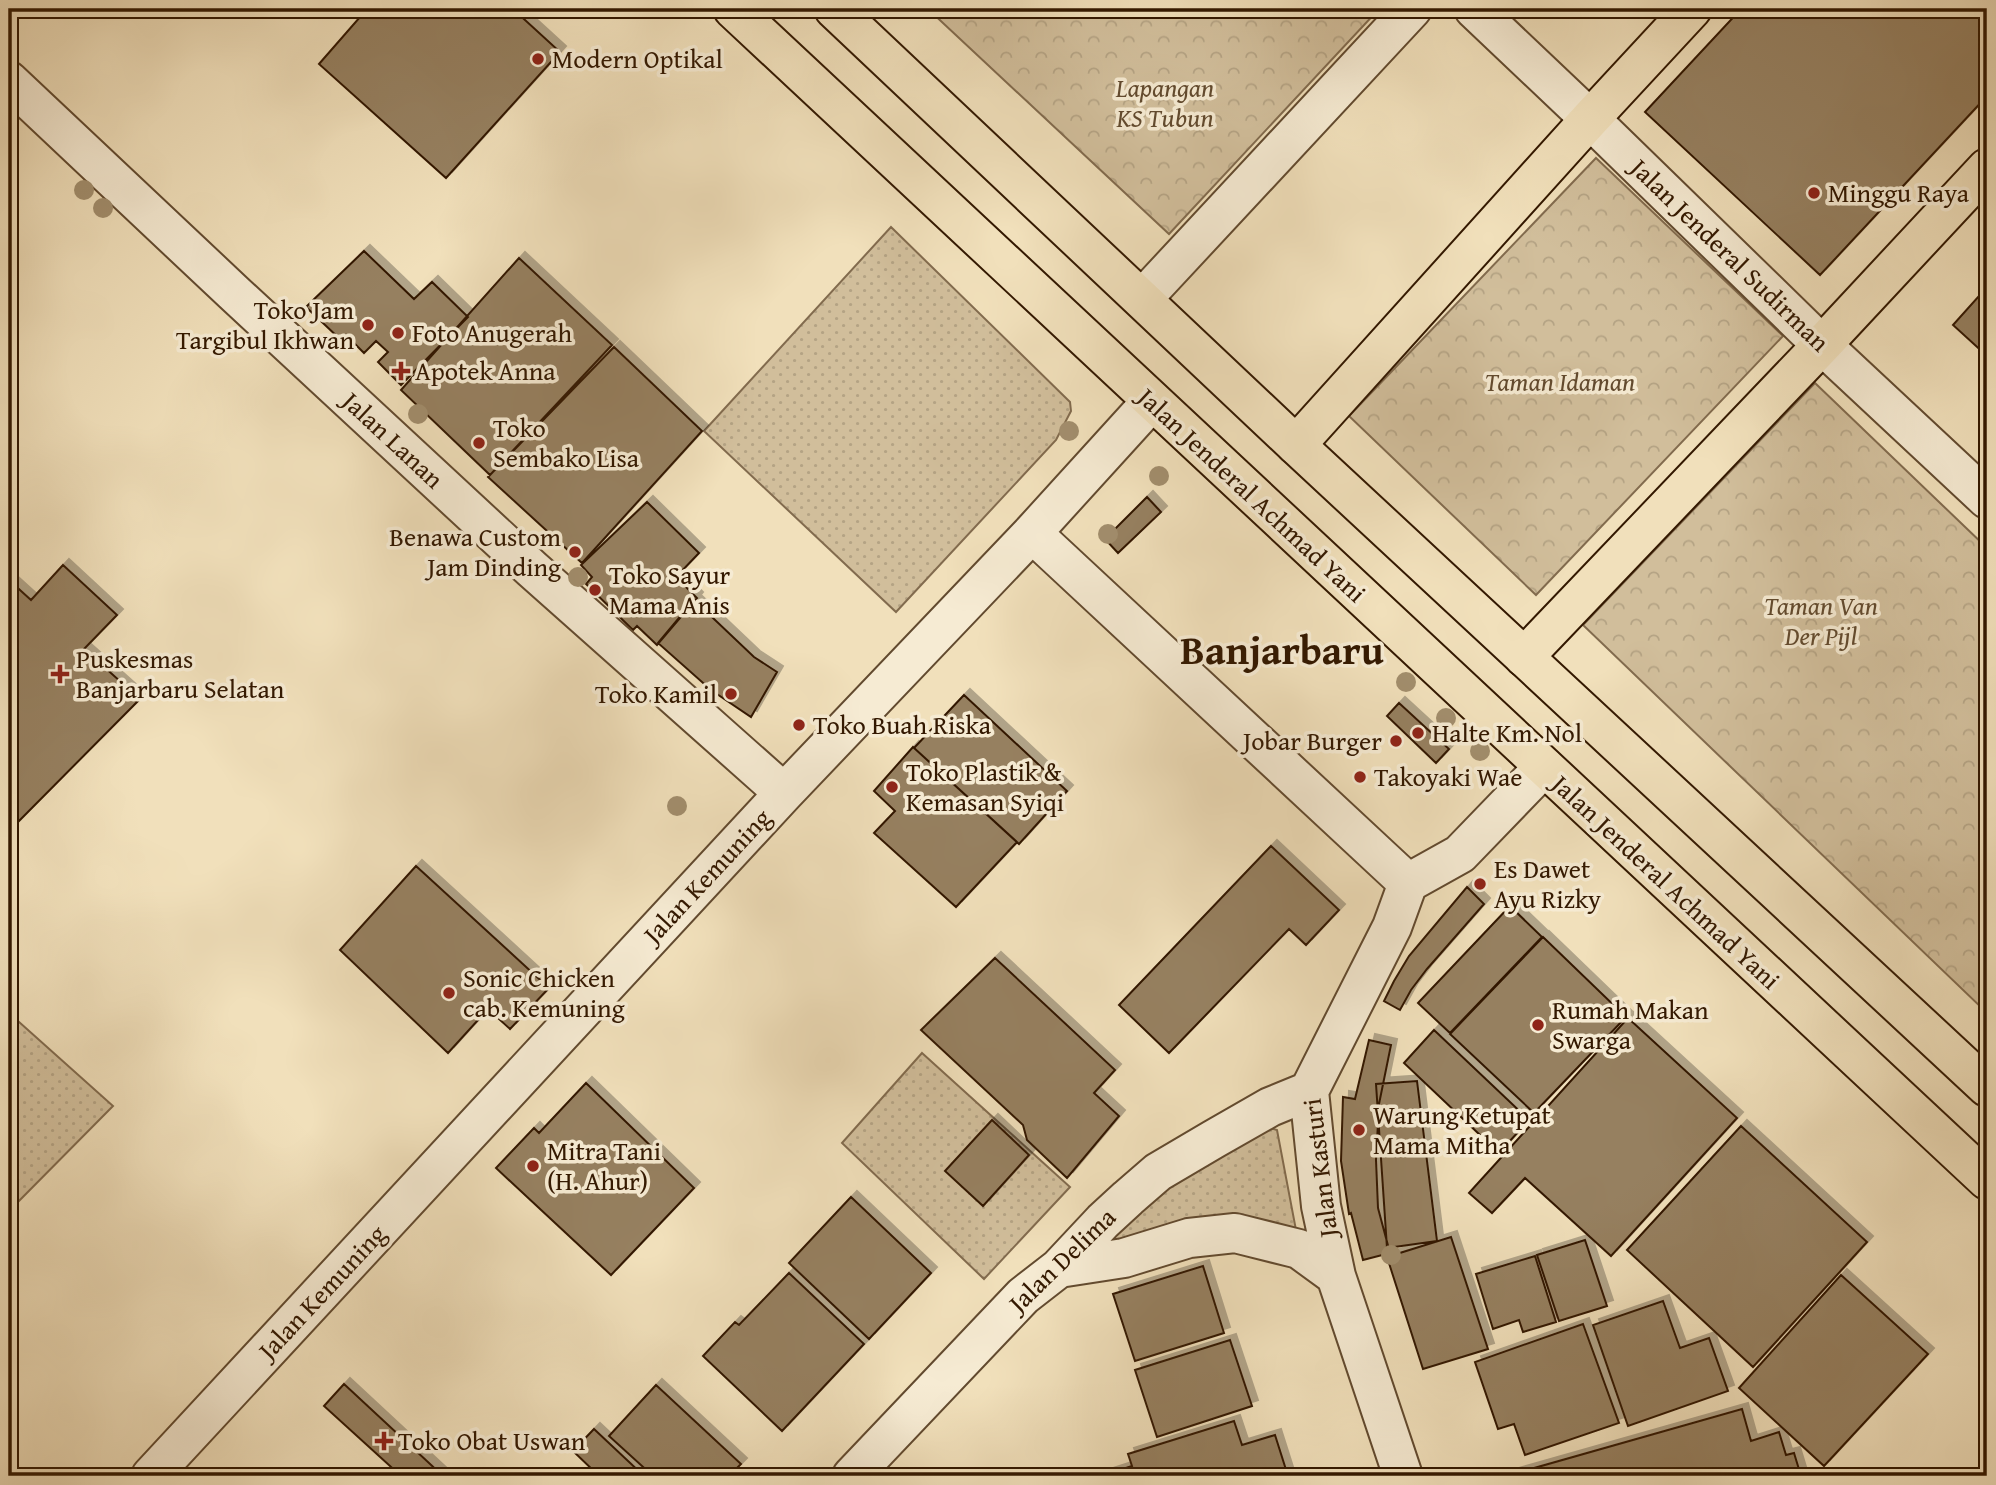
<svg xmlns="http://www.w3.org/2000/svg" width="1996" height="1485" font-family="'Gentium Book Plus',serif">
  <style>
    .grass { fill: url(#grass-dots); stroke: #826b4e; stroke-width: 2 }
    .forest { fill: url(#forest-crowns); stroke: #826b4e; stroke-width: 2 }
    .building { fill: #968061; stroke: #331800; stroke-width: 2; filter: url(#shadow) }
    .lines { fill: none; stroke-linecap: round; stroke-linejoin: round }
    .minor-casing { stroke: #624a2f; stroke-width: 42 }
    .major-casing { stroke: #331800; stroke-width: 42 }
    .highway-casing { stroke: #331800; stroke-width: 42 }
    .minor { stroke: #f6ebd3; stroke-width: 38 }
    .major { stroke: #f1e0bb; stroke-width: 38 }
    .highway { stroke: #f1e0bb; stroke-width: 38 }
    .tree { fill: #a28e6d }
    .poi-dot { fill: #8f2418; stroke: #f6ebd3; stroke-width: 2.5 }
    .labels { text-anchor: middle; stroke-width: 7; stroke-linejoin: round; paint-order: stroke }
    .poi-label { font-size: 26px; fill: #331800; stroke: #f6ebd3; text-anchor: start }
    .park-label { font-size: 26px; font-style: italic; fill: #624a2e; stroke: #f6ebd3 }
    .street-label { font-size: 26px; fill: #331800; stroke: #f6ebd3 }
    .town-label { font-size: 40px; font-weight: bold; fill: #331800; stroke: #f6ebd3 }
  </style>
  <defs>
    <pattern id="grass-dots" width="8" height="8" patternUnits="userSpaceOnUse" patternTransform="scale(1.75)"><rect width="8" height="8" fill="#d1be9b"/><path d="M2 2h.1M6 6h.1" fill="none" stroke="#b4a384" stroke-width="1.8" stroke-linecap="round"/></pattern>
    <pattern id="forest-crowns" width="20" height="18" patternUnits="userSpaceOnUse" patternTransform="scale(1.75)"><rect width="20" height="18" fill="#d1be9b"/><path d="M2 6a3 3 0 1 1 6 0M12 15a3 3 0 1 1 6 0" fill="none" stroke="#b4a384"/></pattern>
    <filter id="shadow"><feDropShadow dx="6" dy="-6" stdDeviation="0" flood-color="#0004"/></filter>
  </defs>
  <rect width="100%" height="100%" fill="#f1e0bb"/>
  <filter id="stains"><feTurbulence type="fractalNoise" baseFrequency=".00286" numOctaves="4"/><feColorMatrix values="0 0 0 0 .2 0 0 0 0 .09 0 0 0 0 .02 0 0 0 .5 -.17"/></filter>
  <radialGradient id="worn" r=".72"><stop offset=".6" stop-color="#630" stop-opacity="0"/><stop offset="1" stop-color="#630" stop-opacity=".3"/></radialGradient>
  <path class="grass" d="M 891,227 L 1070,402 L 1071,411 L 1056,440 L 896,612 L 704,431 Z
    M 9,1013 L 113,1106 L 9,1211 Z
    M 922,1053 L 1070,1187 L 984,1279 L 842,1143 Z
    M 1270,1128 L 1277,1130 L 1296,1230 L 1119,1244 L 1113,1236 L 1158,1193 Z"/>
  <path class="forest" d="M 928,9 L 1379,9 L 1169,234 Z
    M 1596,158 L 1783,336 L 1536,595 L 1349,416 Z
    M 1815,383 L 1987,548 L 1987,1013 L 1583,625 Z"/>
  <path class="building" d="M 367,9 L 513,9 L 560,52 L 446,178 L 319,64 Z
    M 1741,9 L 1987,9 L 1987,96 L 1820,275 L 1645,112 Z
    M 364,251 L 414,299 L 432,282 L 468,317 L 401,385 L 378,362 L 388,352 L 376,341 L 364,353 L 346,335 L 341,340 L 306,307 Z
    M 519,258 L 612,345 L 490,475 L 401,390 Z
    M 1987,287 L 1987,356 L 1953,325 Z
    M 614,347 L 702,431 L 582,563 L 488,477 Z
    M 1147,497 L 1161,512 L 1118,553 L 1105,539 Z
    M 647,502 L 699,553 L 676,577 L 697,598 L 657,645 L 637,626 L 633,630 L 586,584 L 592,577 L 581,565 Z
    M 63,565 L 117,615 L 84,649 L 140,699 L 9,831 L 9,580 L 31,600 Z
    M 694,600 L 754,657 L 777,672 L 751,717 L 711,690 L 658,643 Z
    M 964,695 L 1067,791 L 1019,844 L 914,748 Z
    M 1399,703 L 1449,749 L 1436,763 L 1387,716 Z
    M 913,747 L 1017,842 L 956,907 L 874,833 L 895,811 L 874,791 Z
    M 1271,846 L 1339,910 L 1306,945 L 1289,929 L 1169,1053 L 1119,1005 Z
    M 416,866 L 549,988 L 510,1029 L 488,1009 L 448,1053 L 340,950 Z
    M 1467,887 L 1484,904 L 1427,969 L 1411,990 L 1400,1010 L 1384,1001 L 1394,981 L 1409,956 Z
    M 1510,906 L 1542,937 L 1450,1033 L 1418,1003 Z
    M 1543,937 L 1626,1017 L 1534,1113 L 1450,1034 Z
    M 995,958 L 1115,1070 L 1094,1093 L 1119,1116 L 1067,1178 L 1027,1140 L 1023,1125 L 921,1030 Z
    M 1628,1018 L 1737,1118 L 1611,1256 L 1525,1178 L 1492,1213 L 1469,1193 Z
    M 1434,1030 L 1529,1120 L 1499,1153 L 1404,1063 Z
    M 1369,1040 L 1391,1045 L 1379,1104 L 1376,1160 L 1378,1208 L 1390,1253 L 1363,1260 L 1351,1213 L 1349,1214 L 1341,1161 L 1343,1097 L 1355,1099 Z
    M 1417,1081 L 1437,1241 L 1387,1248 L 1376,1084 Z
    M 586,1083 L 694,1188 L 611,1275 L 496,1168 L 534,1128 L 539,1133 Z
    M 992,1120 L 1029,1155 L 983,1206 L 945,1171 Z
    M 1741,1126 L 1867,1242 L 1753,1367 L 1627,1250 Z
    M 851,1197 L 931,1273 L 869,1339 L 789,1263 Z
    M 1451,1237 L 1488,1349 L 1423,1369 L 1387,1257 Z
    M 1585,1240 L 1607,1306 L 1559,1321 L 1537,1255 Z
    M 1535,1256 L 1556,1322 L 1523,1332 L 1519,1320 L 1493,1329 L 1476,1274 Z
    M 1203,1266 L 1224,1333 L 1135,1361 L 1113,1294 Z
    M 789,1273 L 864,1344 L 782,1431 L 703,1356 L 735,1322 L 739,1325 Z
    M 1841,1275 L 1928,1354 L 1824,1466 L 1739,1388 Z
    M 1663,1301 L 1680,1348 L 1709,1338 L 1728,1391 L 1628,1426 L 1593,1325 Z
    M 1583,1324 L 1619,1423 L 1525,1455 L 1514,1424 L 1498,1429 L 1475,1362 Z
    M 1230,1340 L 1252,1406 L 1157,1437 L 1135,1370 Z
    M 344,1384 L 443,1476 L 401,1476 L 324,1406 Z
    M 656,1385 L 741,1464 L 729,1476 L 653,1476 L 609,1436 Z
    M 1742,1409 L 1751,1441 L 1779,1432 L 1786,1455 L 1794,1453 L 1801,1476 L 1506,1476 Z
    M 1234,1421 L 1242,1445 L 1275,1435 L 1288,1476 L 1101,1476 L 1132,1466 L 1128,1454 Z
    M 594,1429 L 644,1476 L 599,1476 L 573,1451 Z"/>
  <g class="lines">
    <g class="minor-casing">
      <path id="minor" d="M 1474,9 L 1590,119 L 1822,345 L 1987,499
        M 9,81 L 233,292 L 532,569 L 784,793
        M 1143,298 L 1412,9
        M 1032,533 L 1408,883
        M 1059,1268 L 1124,1258 L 1189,1238 L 1235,1233 L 1299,1249 L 1336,1276
        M 151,1476 L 784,793 L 1032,533 L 1152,401
        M 852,1476 L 1023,1296 L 1059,1268 L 1103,1221 L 1128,1198 L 1158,1172 L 1214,1139 L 1270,1107 L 1309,1091
        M 1403,1476 L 1336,1276 L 1321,1206 L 1309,1091 L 1392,927 L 1408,883 L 1460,854 L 1544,767"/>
    </g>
    <g class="major-casing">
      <path id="major" d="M 1296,445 L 1590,119 L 1692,9
        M 1524,657 L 1822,345 L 1987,168"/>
    </g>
    <g class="highway-casing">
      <path id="highway" d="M 733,9 L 1987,1180
        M 834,9 L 1296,445 L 1987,1087"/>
    </g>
    <use href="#minor" class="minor"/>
    <use href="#major" class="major"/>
    <use href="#highway" class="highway"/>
  </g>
  <g class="tree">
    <circle cx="84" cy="190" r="10"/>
    <circle cx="103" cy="208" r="10"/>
    <circle cx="418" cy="414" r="10"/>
    <circle cx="1069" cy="431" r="10"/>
    <circle cx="1159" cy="476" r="10"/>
    <circle cx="1108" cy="534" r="10"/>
    <circle cx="578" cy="577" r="10"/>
    <circle cx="1406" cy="682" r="10"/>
    <circle cx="1446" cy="718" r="10"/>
    <circle cx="1480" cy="751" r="10"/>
    <circle cx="677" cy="806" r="10"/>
    <circle cx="1391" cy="1255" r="10"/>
  </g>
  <g class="poi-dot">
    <circle cx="538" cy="59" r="7"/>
    <circle cx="1814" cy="193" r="7"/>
    <circle cx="368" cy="325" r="7"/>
    <circle cx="398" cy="333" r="7"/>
    <path d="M397.5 360.5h7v7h7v7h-7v7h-7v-7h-7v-7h7z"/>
    <circle cx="479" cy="443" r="7"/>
    <circle cx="575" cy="552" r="7"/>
    <circle cx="595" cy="590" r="7"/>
    <path d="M56.5 663.5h7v7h7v7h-7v7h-7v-7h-7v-7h7z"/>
    <circle cx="731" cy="694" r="7"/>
    <circle cx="799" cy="725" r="7"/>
    <circle cx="1418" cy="733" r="7"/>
    <circle cx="1396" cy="741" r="7"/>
    <circle cx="1360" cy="777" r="7"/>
    <circle cx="892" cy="787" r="7"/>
    <circle cx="1480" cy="884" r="7"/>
    <circle cx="449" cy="993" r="7"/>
    <circle cx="1538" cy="1025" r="7"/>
    <circle cx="1359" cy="1130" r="7"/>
    <circle cx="533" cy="1166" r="7"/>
    <path d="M380.5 1430.5h7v7h7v7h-7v7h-7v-7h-7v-7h7z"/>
  </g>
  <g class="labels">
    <g class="poi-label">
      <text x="552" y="68">Modern Optikal</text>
      <text x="1828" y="202">Minggu Raya</text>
      <text x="354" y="319" text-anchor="end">Toko Jam<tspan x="354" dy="30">Targibul Ikhwan</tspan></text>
      <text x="412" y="342">Foto Anugerah</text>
      <text x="415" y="380">Apotek Anna</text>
      <text x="493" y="437">Toko<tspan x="493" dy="30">Sembako Lisa</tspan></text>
      <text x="561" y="546" text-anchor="end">Benawa Custom<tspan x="561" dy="30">Jam Dinding</tspan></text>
      <text x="609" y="584">Toko Sayur<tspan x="609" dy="30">Mama Anis</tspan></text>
      <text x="76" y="668">Puskesmas<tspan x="76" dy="30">Banjarbaru Selatan</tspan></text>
      <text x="717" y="703" text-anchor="end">Toko Kamil</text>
      <text x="813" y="734">Toko Buah Riska</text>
      <text x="1432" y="742">Halte Km. Nol</text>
      <text x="1382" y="750" text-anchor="end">Jobar Burger</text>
      <text x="906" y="781">Toko Plastik &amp;<tspan x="906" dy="30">Kemasan Syiqi</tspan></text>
      <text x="1374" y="786">Takoyaki Wae</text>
      <text x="1494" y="878">Es Dawet<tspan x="1494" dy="30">Ayu Rizky</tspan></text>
      <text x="463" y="987">Sonic Chicken<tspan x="463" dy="30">cab. Kemuning</tspan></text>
      <text x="1552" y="1019">Rumah Makan<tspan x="1552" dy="30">Swarga</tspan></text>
      <text x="1373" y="1124">Warung Ketupat<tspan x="1373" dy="30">Mama Mitha</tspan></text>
      <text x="547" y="1160">Mitra Tani<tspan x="547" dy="30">(H. Ahur)</tspan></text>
      <text x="398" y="1450">Toko Obat Uswan</text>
    </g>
    <g class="park-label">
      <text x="1165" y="97">Lapangan<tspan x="1165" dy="30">KS Tubun</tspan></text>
      <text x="1560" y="391">Taman Idaman</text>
      <text x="1821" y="615">Taman Van<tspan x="1821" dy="30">Der Pijl</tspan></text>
    </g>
    <g class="street-label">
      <text transform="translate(1730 255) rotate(44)" y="9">Jalan Jenderal Sudirman</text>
      <text transform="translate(393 440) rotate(43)" y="9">Jalan Lanan</text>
      <text transform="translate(1252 495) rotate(43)" y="9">Jalan Jenderal Achmad Yani</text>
      <text transform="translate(707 876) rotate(-47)" y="9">Jalan Kemuning</text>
      <text transform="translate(1666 882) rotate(43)" y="9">Jalan Jenderal Achmad Yani</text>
      <text transform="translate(1320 1168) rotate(-97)" y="9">Jalan Kasturi</text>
      <text transform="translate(1062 1260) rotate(-44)" y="9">Jalan Delima</text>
      <text transform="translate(322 1292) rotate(-47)" y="9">Jalan Kemuning</text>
    </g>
    <g class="town-label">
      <text x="1282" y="664">Banjarbaru</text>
    </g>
  </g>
  <rect width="1996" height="1485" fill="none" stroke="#f1e0bb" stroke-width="35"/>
  <rect x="10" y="10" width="1975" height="1464" fill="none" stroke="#331800" stroke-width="3.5"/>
  <rect x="18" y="18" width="1961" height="1450" fill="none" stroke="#331800" stroke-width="2"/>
  <rect width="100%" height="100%" filter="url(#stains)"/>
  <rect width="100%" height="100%" fill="url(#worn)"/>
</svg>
